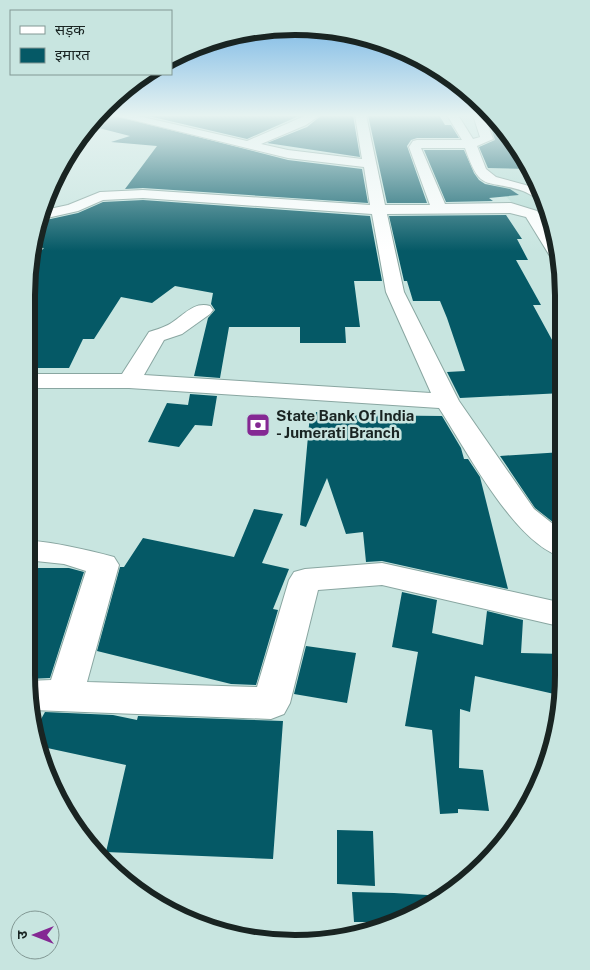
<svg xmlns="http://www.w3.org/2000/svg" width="590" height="970" font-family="'Public Sans','Noto Sans Devanagari',sans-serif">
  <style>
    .built { fill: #b6ddd6 }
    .building { fill: #055966 }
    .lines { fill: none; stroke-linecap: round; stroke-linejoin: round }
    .minor-casing { stroke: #89a6a1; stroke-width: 2 }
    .minor { fill: #fff; fill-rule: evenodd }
    .labels { text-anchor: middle; stroke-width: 5; stroke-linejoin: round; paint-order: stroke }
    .poi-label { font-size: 15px; font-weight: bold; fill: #192422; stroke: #c8e5e0; text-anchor: start }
    .rim { fill: none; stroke: #192422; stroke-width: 6 }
  </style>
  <rect width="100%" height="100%" fill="#c8e5e0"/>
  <path class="built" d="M 480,115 L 494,115 L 497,118 L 528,161 L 550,209 L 560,260 L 490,177 L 482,171 L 493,138 Z"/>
  <path class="building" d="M 102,115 L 111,115 L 288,160 L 362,169 L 368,203 L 143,188 L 125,189 L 157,146 L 111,142 L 130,136 L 91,126 Z
    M 144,115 L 301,115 L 247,139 Z
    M 322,115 L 353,115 L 360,157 L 267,143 L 307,127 Z
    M 368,115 L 439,115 L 445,125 L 451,125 L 459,138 L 417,138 L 411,140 L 407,146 L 427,203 L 387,203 Z
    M 490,125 L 502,125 L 531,169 L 488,168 L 479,147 L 495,140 Z
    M 424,150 L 464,150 L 474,173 L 479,180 L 485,184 L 510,189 L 519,195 L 489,198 L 493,201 L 446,202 Z
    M 143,200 L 370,216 L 382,281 L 354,281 L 360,327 L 345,327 L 346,343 L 300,343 L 300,327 L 229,327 L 220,378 L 194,376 L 208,318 L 215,310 L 211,304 L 213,293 L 175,286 L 152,303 L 121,297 L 94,339 L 83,339 L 69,368 L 28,368 L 32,308 L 27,308 L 27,277 L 30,262 L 44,248 L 33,247 L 37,225 L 46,220 L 78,213 L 103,202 Z
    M 506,215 L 522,239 L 517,239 L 528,260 L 516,260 L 541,305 L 533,305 L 563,360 L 563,393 L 460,398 L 447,372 L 465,371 L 447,318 L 440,301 L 413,301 L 407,281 L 404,281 L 389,216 Z
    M 190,394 L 217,396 L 212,426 L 195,425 L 179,447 L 148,442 L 167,403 L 188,405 Z
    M 316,412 L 344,412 L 344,415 L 442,416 L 461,448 L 464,459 L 468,459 L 480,477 L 508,589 L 382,561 L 366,562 L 363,532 L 346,534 L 327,478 L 306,527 L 300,525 L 310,414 L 315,415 Z
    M 563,452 L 563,530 L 535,508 L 500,456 Z
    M 254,509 L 283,514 L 262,563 L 289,569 L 273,609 L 278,610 L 256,685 L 231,684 L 97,651 L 120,567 L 124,567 L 143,538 L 234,557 Z
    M 26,568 L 69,568 L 84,572 L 50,678 L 27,679 Z
    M 402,592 L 437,600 L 432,633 L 483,645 L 487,611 L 523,620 L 521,653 L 563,654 L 563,696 L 475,676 L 470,712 L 460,709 L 459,768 L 483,770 L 489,811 L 458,809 L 458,813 L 440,814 L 432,730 L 405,726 L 418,652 L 392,647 Z
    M 306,646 L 356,653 L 347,703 L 294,694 Z
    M 45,712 L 113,715 L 137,720 L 138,716 L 283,721 L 273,859 L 106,852 L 126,765 L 38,746 L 35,730 Z
    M 337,830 L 373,831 L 375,886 L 337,884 Z
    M 352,892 L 394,893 L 444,896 L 395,922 L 354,922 Z"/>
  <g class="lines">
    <g class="minor-casing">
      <path id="minor" d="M 113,115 L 134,115 L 247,141 L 307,115 L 320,115 L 306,125 L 261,144 L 288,150 L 362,159 L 355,115 L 366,115 L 385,205 L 430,205 L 409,147 L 413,141 L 417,140 L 462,140 L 447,115 L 458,115 L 473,139 L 480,137 L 473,115 L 484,115 L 493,139 L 477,146 L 486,169 L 496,177 L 540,189 L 546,200 C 537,200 531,194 523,191 C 485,178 481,194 465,148 L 421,148 L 445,204 L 511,203 L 537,211 L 555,238 L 560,262 L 553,261 L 526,217 L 510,213 L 387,214 L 404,292 L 459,401 L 534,509 L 563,532 L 563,557 C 515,545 466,449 439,408 L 129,388 L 27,388 L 27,374 L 122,374 L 149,332 C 155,330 162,328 168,325 C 182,318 192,301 210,306 L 213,310 L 210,314 L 182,334 L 164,340 L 144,375 L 431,393 L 386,292 L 372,214 L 143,198 L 103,200 L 78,211 L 38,220 L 40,211 L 68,205 L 100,192 L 143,190 L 370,205 L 364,167 L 288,158 Z
        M 26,540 C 57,543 85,549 114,557 L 119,565 L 87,682 L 257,687 L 289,580 L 294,572 L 305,569 L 382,563 L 563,603 L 563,627 L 382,585 L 318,590 L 290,703 L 284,714 L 271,719 L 32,710 L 27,681 L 51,680 L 86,571 L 64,564 L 26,560 Z"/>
    </g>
    <use href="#minor" class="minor"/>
  </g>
  <linearGradient id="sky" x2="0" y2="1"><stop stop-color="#67ade3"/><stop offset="0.46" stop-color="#e6f3f1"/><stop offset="1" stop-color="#e6f3f1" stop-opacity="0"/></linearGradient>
  <rect width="590" height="251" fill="url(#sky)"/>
  <defs>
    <g id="bank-square" transform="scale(1.25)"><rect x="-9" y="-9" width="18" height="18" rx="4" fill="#842893" stroke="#c8e5e0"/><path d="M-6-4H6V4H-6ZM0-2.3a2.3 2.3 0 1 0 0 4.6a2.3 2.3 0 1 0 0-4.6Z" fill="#fff"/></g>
  </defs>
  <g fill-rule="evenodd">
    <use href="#bank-square" x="258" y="425"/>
  </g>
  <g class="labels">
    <g class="poi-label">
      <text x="276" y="421">State Bank Of India<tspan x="276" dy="17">- Jumerati Branch</tspan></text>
    </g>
  </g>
  <path d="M0 0H590V970H0ZM295 35H295A260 260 0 0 1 555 295V675A260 260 0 0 1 295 935H295A260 260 0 0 1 35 675V295A260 260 0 0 1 295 35Z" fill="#c8e5e0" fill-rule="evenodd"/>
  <path class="rim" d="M295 35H295A260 260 0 0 1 555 295V675A260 260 0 0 1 295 935H295A260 260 0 0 1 35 675V295A260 260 0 0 1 295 35Z"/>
  <rect x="10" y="10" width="162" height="65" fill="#c8e5e0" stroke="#829894"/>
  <rect x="20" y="26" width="25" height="8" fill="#ffffff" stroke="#829894"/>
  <text x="55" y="35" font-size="15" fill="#192422">सड़क</text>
  <rect x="20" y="48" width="25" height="15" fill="#055966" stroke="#829894"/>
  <text x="55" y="60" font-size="15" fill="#192422">इमारत</text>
  <g transform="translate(35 935) rotate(270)"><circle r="24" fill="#c8e5e0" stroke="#829894"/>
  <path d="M0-4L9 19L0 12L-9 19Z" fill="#842893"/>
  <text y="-8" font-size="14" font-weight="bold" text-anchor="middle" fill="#192422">उ</text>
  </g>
</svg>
